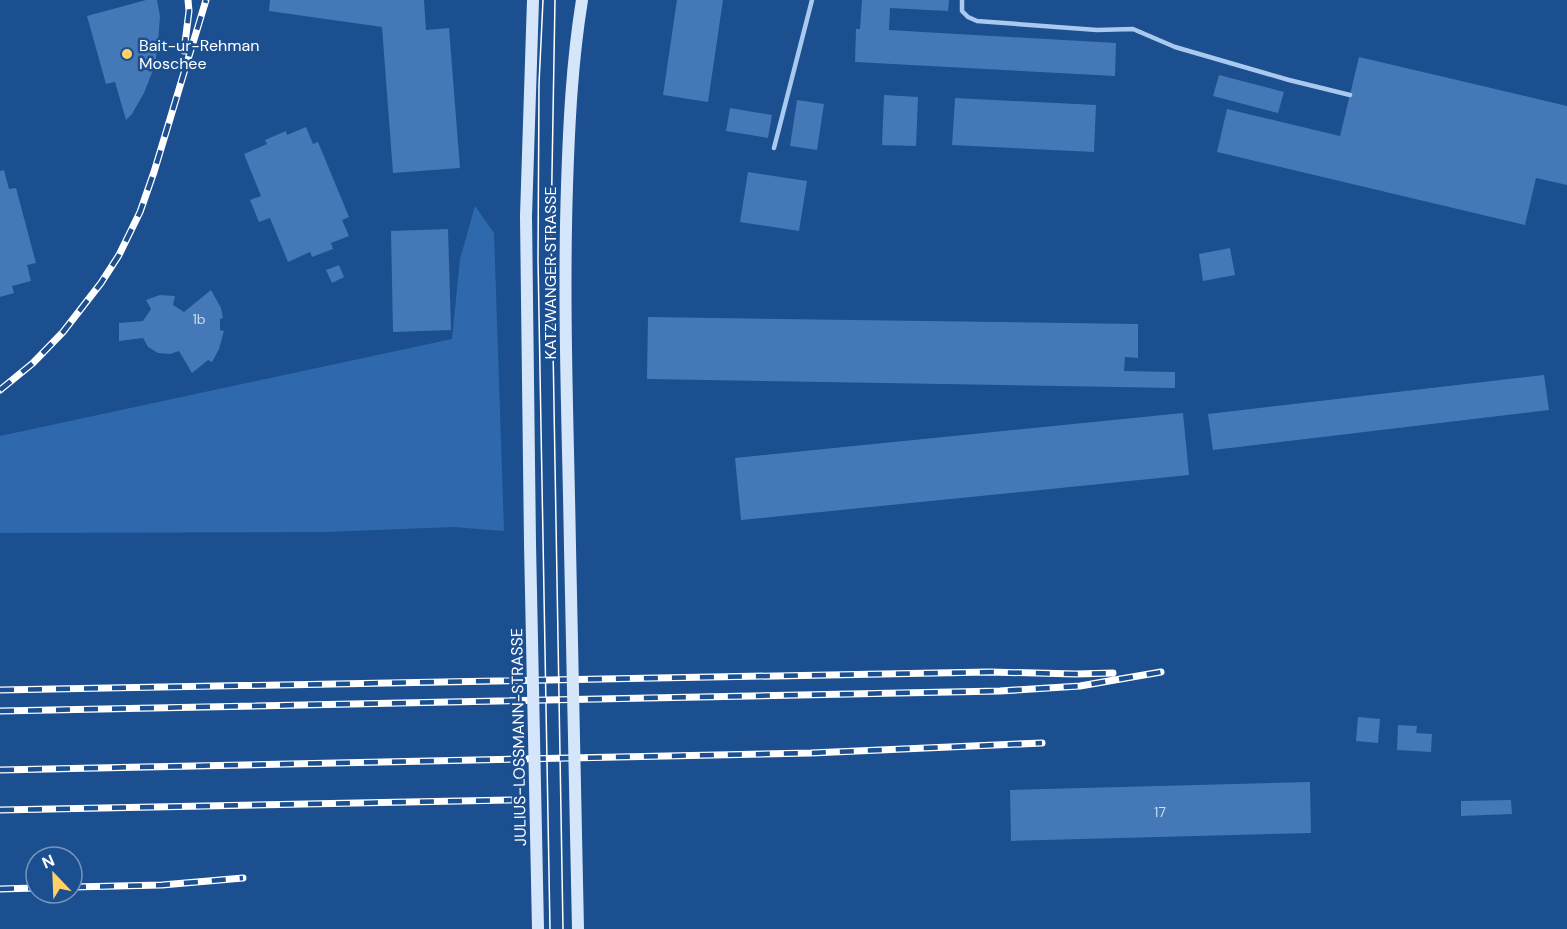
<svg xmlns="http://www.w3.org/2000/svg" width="1567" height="929" font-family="'DM Sans',sans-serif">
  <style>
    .green { fill: #2e69ad }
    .building { fill: #4478b7 }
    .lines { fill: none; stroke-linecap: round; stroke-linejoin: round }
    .lane { stroke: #a9c9ee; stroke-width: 4.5 }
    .secondary { stroke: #d6e6fa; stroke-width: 12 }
    .tram { stroke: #fff; stroke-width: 1.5 }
    .rail-casing { stroke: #fff; stroke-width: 7 }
    .rail { stroke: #1b4f8f; stroke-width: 4.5; stroke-dasharray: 14; stroke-linecap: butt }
    .secondary-bridge { stroke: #d6e6fa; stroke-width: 12 }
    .poi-dot { fill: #ffd166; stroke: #1b4f8f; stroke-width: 2 }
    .labels { text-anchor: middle; stroke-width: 5; stroke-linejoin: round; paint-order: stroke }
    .number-label { font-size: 14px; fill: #d0dded }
    .poi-label { font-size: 16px; fill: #fff; stroke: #1b4f8f; text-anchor: start }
    .street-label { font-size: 16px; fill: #fff; stroke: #1b4f8f }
  </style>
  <rect width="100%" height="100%" fill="#1b4f8f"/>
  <path class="green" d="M 475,206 L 494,233 L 504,531 L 453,527 L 325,532 L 0,533 L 0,436 L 452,339 L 460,259 Z"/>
  <path class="building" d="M 146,0 L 157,0 L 160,16 L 158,43 L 155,65 L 144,93 L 132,114 L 126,120 L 115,82 L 106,84 L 87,16 Z
    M 270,0 L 424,0 L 426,30 L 449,28 L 460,168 L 393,173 L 382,27 L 269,11 Z
    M 677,0 L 723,0 L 708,102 L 663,95 Z
    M 862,0 L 949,0 L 948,11 L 890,8 L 889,30 L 1116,43 L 1115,76 L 855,62 L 856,29 L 860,29 Z
    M 1359,57 L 1567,106 L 1567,185 L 1536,178 L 1525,225 L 1217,152 L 1227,109 L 1340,136 Z
    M 1219,75 L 1284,92 L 1278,113 L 1213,96 Z
    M 884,95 L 918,97 L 916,146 L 882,145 Z
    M 955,98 L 1096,105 L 1094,152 L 952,145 Z
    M 797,100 L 824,104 L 817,150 L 790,146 Z
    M 730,108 L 772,115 L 768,138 L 726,131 Z
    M 306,127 L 313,144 L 318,142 L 349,217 L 342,220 L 349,236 L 331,243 L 333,249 L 312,257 L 310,252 L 288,262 L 270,218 L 259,222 L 250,200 L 261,196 L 244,154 L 267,144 L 265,140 L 286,131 L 287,135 Z
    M 4,170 L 9,189 L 16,188 L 36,263 L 27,265 L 31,281 L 12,286 L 14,293 L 0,297 L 0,171 Z
    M 748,172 L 807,181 L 799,231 L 740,222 Z
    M 448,229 L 451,330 L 393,332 L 391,231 Z
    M 1230,248 L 1235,275 L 1203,281 L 1199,254 Z
    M 339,265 L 344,277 L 332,283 L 326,270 Z
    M 211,290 L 221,308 L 223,318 L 220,319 L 220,330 L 224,331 L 219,349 L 212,362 L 208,360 L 192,373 L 179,351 L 170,354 L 158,353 L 148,347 L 143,338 L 119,341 L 119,323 L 143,321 L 151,309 L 146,300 L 160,295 L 175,296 L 173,305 L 184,312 Z
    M 648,317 L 1138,324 L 1138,358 L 1125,357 L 1124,371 L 1175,372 L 1175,388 L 647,379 Z
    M 1544,375 L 1549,410 L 1213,450 L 1208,414 Z
    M 1183,413 L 1189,475 L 741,520 L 735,458 Z
    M 1358,717 L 1380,719 L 1378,743 L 1356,741 Z
    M 1398,725 L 1417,726 L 1416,733 L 1432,734 L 1431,752 L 1397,750 Z
    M 1310,782 L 1311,833 L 1011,841 L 1010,790 Z
    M 1511,800 L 1512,814 L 1461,816 L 1461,801 Z"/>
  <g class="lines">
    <path class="lane" d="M 962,0 L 962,11 L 968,17 L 977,21 L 1097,30 L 1133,29 L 1175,47 L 1289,80 L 1350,95
      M 774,148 L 812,0"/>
    <path class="secondary" d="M 530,544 L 526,216 L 533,0
      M 570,547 C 568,427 563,307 567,186 C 569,124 572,62 582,0"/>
    <path class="tram" d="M 543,0 L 539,84 L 538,259 L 550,929
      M 555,0 L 551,231 L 563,929"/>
    <g class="rail-casing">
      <path id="rail" d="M 184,51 L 189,11 L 188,0
        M 0,390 L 33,363 L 63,332 L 101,283 L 119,255 L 140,212 L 154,172 L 206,0
        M 0,690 L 989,672 L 1076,674 L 1113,673
        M 0,711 L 1000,691 L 1080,686 L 1161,672
        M 0,770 L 811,753 L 1042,743
        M 0,810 L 511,800
        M 72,887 L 162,885 L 243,878
        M 0,889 L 36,888"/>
    </g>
    <use href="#rail" class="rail"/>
    <path class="secondary-bridge" d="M 530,544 L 538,929
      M 570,547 L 578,929"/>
  </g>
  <circle class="poi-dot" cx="127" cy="54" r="6"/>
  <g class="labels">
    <g class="number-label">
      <text x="199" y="324">1b</text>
      <text x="1160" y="817">17</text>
    </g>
    <g class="poi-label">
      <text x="139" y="51">Bait-ur-Rehman<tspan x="139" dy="18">Moschee</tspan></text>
    </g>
    <g class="street-label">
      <text transform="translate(550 273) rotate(-90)" y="6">KATZWANGER STRASSE</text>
      <text transform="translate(518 737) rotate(-91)" y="6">JULIUS-LOSSMANN-STRASSE</text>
    </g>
  </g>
  <g transform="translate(54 875) rotate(337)"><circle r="28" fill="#1b4f8f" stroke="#7695bc" stroke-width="1.5"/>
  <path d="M0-4.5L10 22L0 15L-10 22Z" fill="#ffd166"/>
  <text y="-9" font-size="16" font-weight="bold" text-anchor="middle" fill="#ffffff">N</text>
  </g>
</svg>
